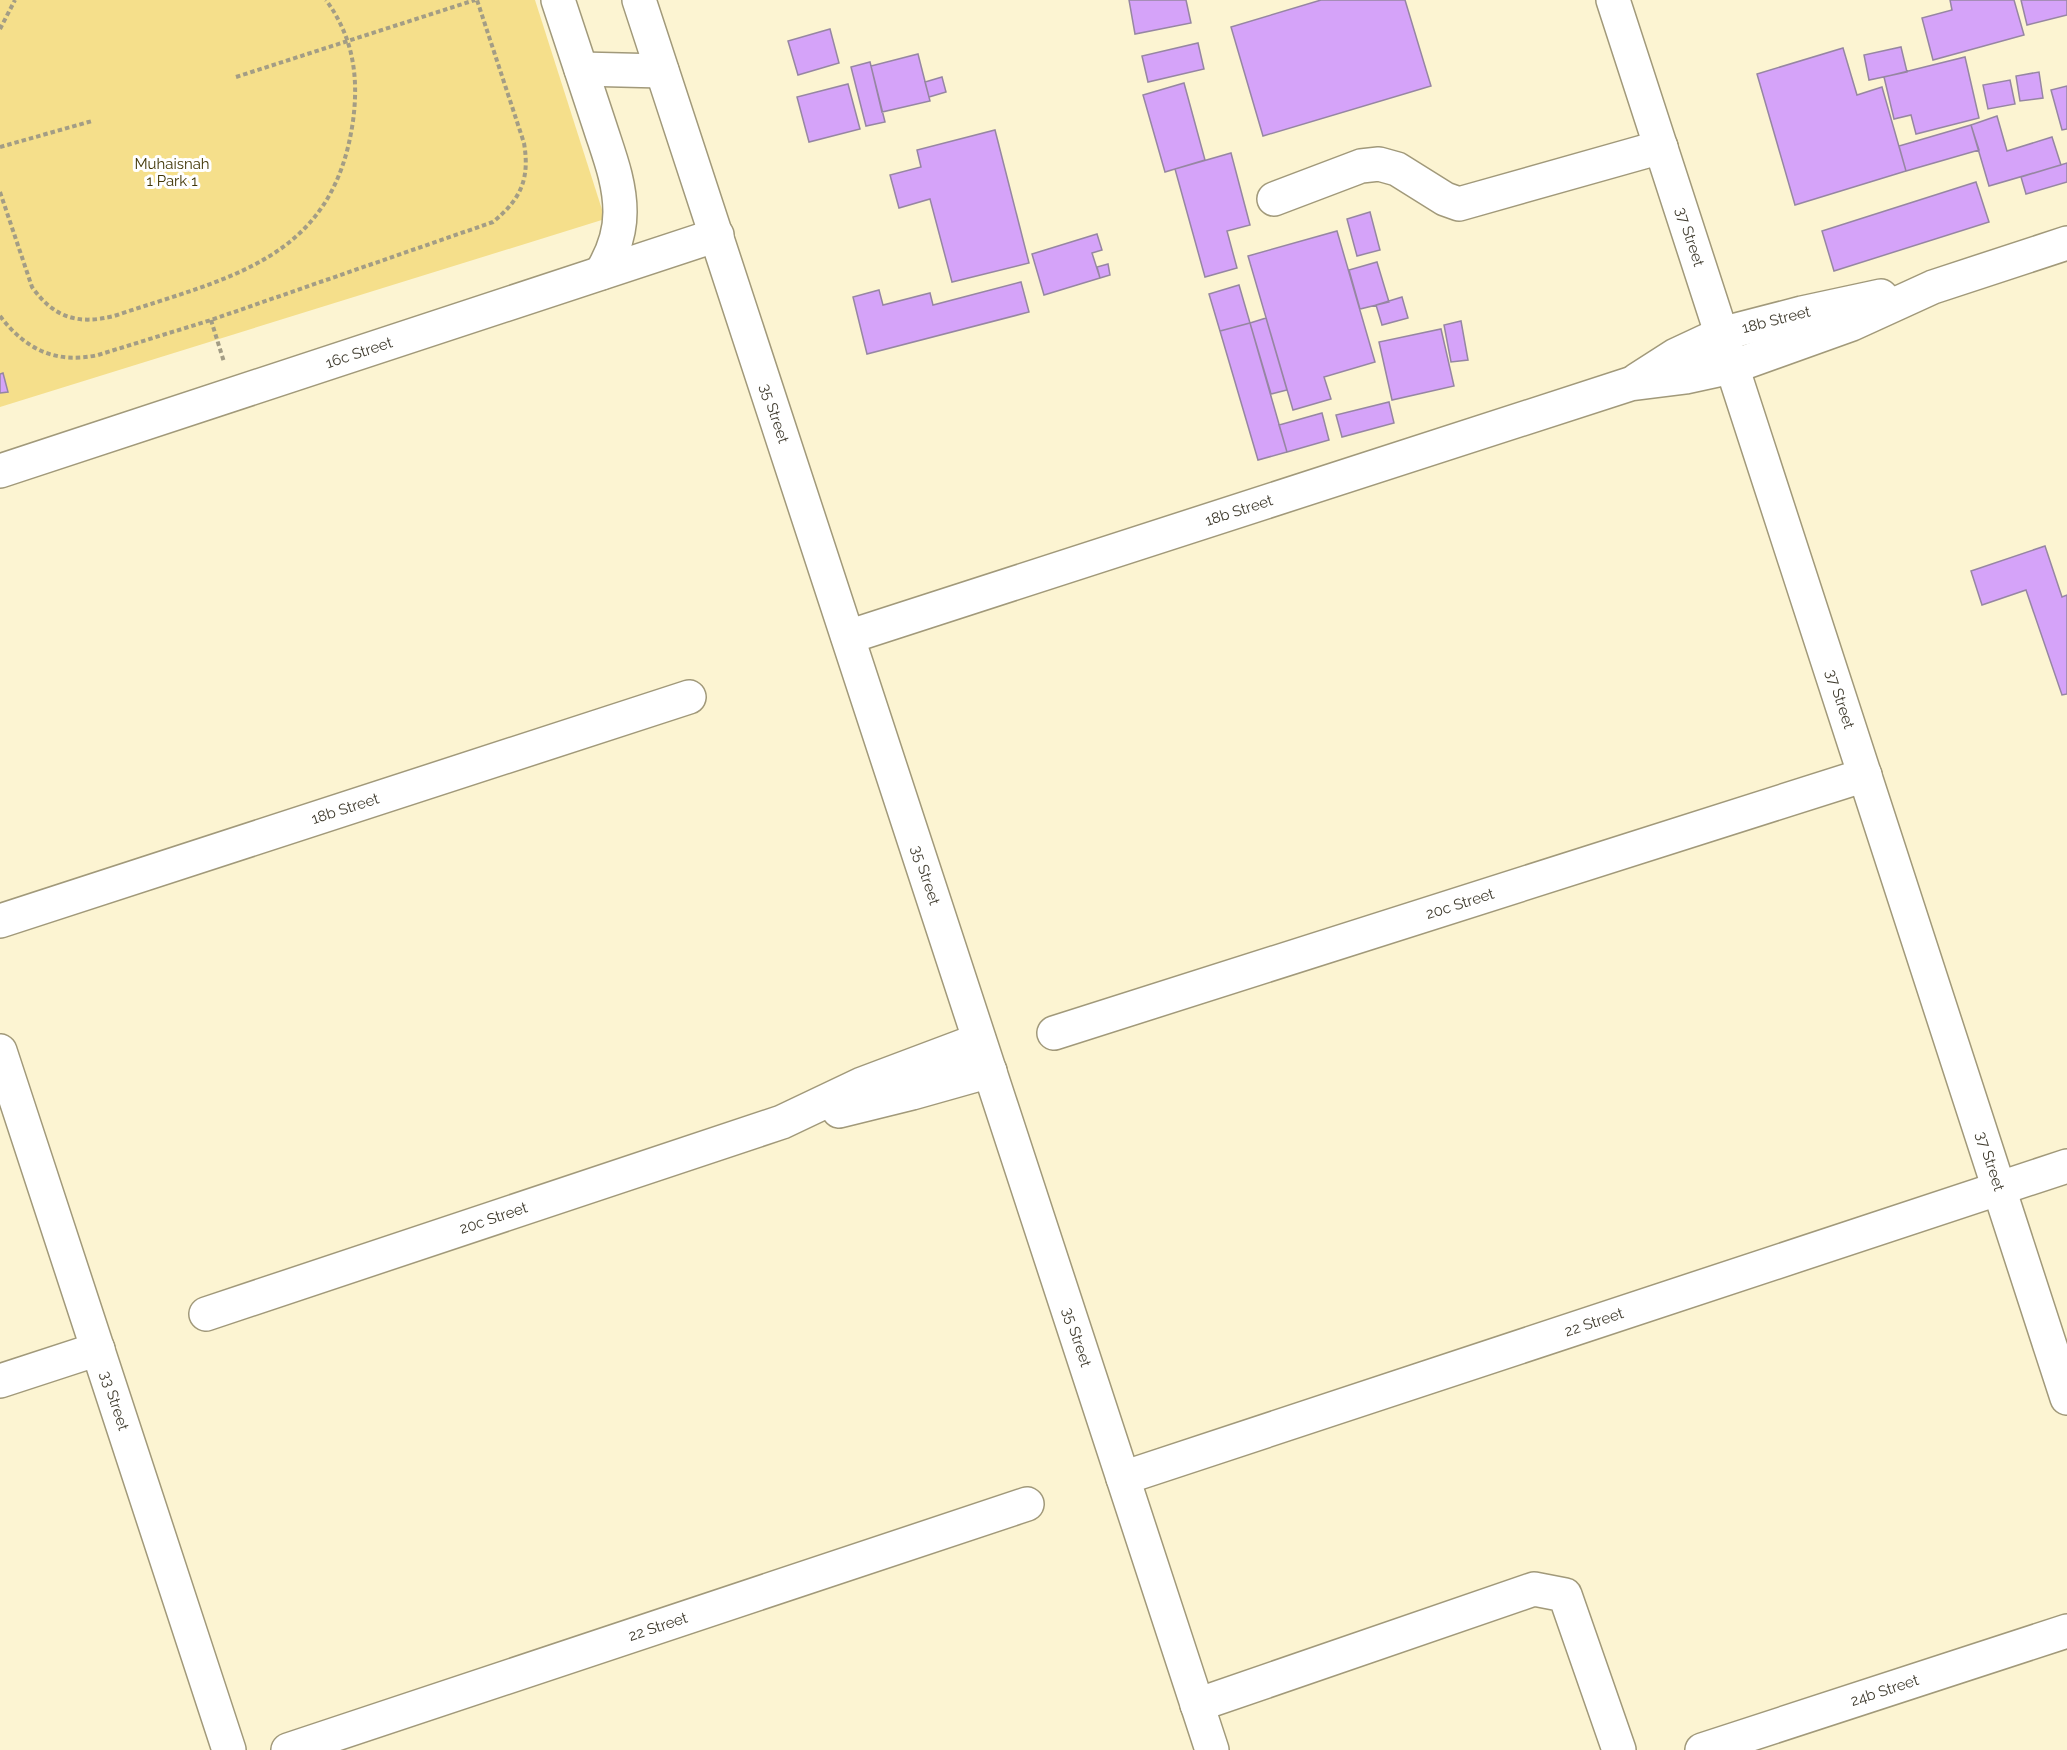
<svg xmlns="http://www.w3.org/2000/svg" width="2067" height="1750" font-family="Raleway,sans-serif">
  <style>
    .green { fill: #f5df8b }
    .building { fill: #d5a3f9; stroke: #9686a2; stroke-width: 1.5 }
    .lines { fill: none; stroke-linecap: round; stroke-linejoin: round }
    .minor-casing { stroke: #a1997a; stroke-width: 36 }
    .path { stroke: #a39d85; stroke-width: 4; stroke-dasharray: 4.5 3; stroke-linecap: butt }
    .minor { stroke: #fff; stroke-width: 33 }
    .labels { text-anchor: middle; stroke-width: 6; stroke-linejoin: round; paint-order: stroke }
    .park-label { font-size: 15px; fill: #423707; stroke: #fff }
    .street-label { font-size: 15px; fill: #403c2f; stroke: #fff }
  </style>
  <rect width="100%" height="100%" fill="#fcf4d2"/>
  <path class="green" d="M 0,0 L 535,0 L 605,219 L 0,407 Z"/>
  <path class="building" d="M 1129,0 L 1186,0 L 1191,23 L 1135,34 Z
    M 1321,0 L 1405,0 L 1431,86 L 1263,136 L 1231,27 Z
    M 1950,0 L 2014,0 L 2024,35 L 1933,60 L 1922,18 L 1952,10 Z
    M 2021,0 L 2067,0 L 2067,15 L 2027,25 Z
    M 830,29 L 839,63 L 798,75 L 788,41 Z
    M 1198,43 L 1204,69 L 1148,82 L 1142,56 Z
    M 1901,47 L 1907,72 L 1869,80 L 1864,55 Z
    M 1843,48 L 1857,95 L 1882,87 L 1906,171 L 1795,205 L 1757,74 Z
    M 918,54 L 930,101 L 882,112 L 871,66 Z
    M 1965,57 L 1979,118 L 1916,134 L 1911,115 L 1894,119 L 1884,77 Z
    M 870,62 L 885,122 L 866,126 L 851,67 Z
    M 2039,72 L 2043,98 L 2020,101 L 2016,76 Z
    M 942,77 L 946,92 L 929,97 L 925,82 Z
    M 2010,80 L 2015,104 L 1988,109 L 1983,85 Z
    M 1184,83 L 1205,160 L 1165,172 L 1143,95 Z
    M 848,84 L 860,129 L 809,142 L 797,97 Z
    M 2067,86 L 2067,129 L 2062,130 L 2051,90 Z
    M 1997,116 L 2007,151 L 2052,137 L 2061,165 L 1989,186 L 1971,125 Z
    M 1971,125 L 1979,150 L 1906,171 L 1899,146 Z
    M 995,130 L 1029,263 L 952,282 L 930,199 L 899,208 L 890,175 L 921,167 L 917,150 Z
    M 1231,153 L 1250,225 L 1227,231 L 1237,268 L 1205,277 L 1175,169 Z
    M 2067,163 L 2067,182 L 2026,194 L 2021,177 Z
    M 1976,182 L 1989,222 L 1834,271 L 1822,231 Z
    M 1370,212 L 1380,250 L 1357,256 L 1347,219 Z
    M 1337,231 L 1375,362 L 1324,377 L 1331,399 L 1293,410 L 1248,256 Z
    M 1097,234 L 1102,250 L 1092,253 L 1100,278 L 1044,295 L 1032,254 Z
    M 1377,262 L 1389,302 L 1360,309 L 1349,270 Z
    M 1108,264 L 1110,275 L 1100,278 L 1097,267 Z
    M 1021,282 L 1029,312 L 867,354 L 853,297 L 879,290 L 883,305 L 930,293 L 933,305 Z
    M 1239,285 L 1250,323 L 1220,331 L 1209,294 Z
    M 1402,297 L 1408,318 L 1382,325 L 1376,305 Z
    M 1266,318 L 1287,390 L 1271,394 L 1250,323 Z
    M 1461,321 L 1468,360 L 1451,362 L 1444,325 Z
    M 1250,323 L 1287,452 L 1258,460 L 1220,331 Z
    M 1441,329 L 1454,386 L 1392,400 L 1379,342 Z
    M 3,373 L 8,392 L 0,393 L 0,374 Z
    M 1389,402 L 1394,423 L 1342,437 L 1336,415 Z
    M 1322,413 L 1329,440 L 1287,452 L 1279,425 Z
    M 2045,546 L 2062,597 L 2067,595 L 2067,694 L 2062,695 L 2026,590 L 1982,605 L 1971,571 Z"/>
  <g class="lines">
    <g class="minor-casing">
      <g id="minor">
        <path d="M 558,0 C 572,42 586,84 600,127 C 609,155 620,182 620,212 C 620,233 612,255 601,273"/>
        <path id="s1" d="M 639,0 L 1212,1750"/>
        <path id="s2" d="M 1613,0 L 2067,1398"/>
        <path d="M 581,69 L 662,71"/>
        <path d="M 1274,199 L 1361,166 L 1379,164 L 1397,169 L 1445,199 L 1459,204 L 1661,147"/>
        <path id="s3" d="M 1637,380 L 1676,355 L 1721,334 L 1802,313 L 1881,296"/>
        <path id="s4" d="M 0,471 L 717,235"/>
        <path id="s5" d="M 848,637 L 1630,384 L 1686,377 L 1732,367 L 1852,324 L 1933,287 L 2067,243"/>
        <path id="s6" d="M 0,921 L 689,697"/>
        <path id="s7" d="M 1054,1033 L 1865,775"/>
        <path id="s8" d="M 0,1051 L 229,1750"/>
        <path d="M 839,1111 L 912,1093 L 990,1071"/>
        <path id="s9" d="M 206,1314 L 782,1122 L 862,1084 L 979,1040"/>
        <path d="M 0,1381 L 98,1349"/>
        <path id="s10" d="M 1123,1478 L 2067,1166"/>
        <path d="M 1197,1705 L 1534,1589 L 1565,1595 L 1619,1750"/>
        <path id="s11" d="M 288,1750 L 1027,1504"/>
        <path id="s12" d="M 1702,1750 L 2067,1631"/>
      </g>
    </g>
    <path class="path" d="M 0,29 L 15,0
      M 236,77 L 475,0
      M 0,147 L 92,121
      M 0,192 L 32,287 C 54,318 78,325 114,316 C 229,277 333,261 353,121 C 359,76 353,37 326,0
      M 0,316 C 26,350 56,364 98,355 L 211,320 L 493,222 C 521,199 530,179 524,143 L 477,0
      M 211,320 L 224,362"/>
    <use href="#minor" class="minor"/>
  </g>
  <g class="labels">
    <g class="park-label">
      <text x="172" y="169">Muhaisnah<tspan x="172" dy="17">1 Park 1</tspan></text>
    </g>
    <g class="street-label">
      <text dy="5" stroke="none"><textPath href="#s2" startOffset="249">37 Street</textPath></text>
      <text dy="5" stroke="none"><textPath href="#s3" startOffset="153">18b Street</textPath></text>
      <text dy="5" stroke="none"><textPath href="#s4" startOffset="378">16c Street</textPath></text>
      <text dy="5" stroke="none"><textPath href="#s1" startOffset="435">35 Street</textPath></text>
      <text dy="5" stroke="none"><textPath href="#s5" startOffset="411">18b Street</textPath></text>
      <text dy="5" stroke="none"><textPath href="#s2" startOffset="735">37 Street</textPath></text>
      <text dy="5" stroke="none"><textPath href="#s6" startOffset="363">18b Street</textPath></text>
      <text dy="5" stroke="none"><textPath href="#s1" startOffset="921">35 Street</textPath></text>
      <text dy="5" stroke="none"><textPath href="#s7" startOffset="426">20c Street</textPath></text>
      <text dy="5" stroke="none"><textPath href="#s2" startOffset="1221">37 Street</textPath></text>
      <text dy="5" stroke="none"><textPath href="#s9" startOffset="303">20c Street</textPath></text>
      <text dy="5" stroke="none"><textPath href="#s10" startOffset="496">22 Street</textPath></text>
      <text dy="5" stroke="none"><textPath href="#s1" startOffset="1407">35 Street</textPath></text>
      <text dy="5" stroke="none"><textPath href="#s8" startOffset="368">33 Street</textPath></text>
      <text dy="5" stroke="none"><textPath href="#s11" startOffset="390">22 Street</textPath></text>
      <text dy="5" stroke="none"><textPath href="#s12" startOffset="192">24b Street</textPath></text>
    </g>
  </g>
</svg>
